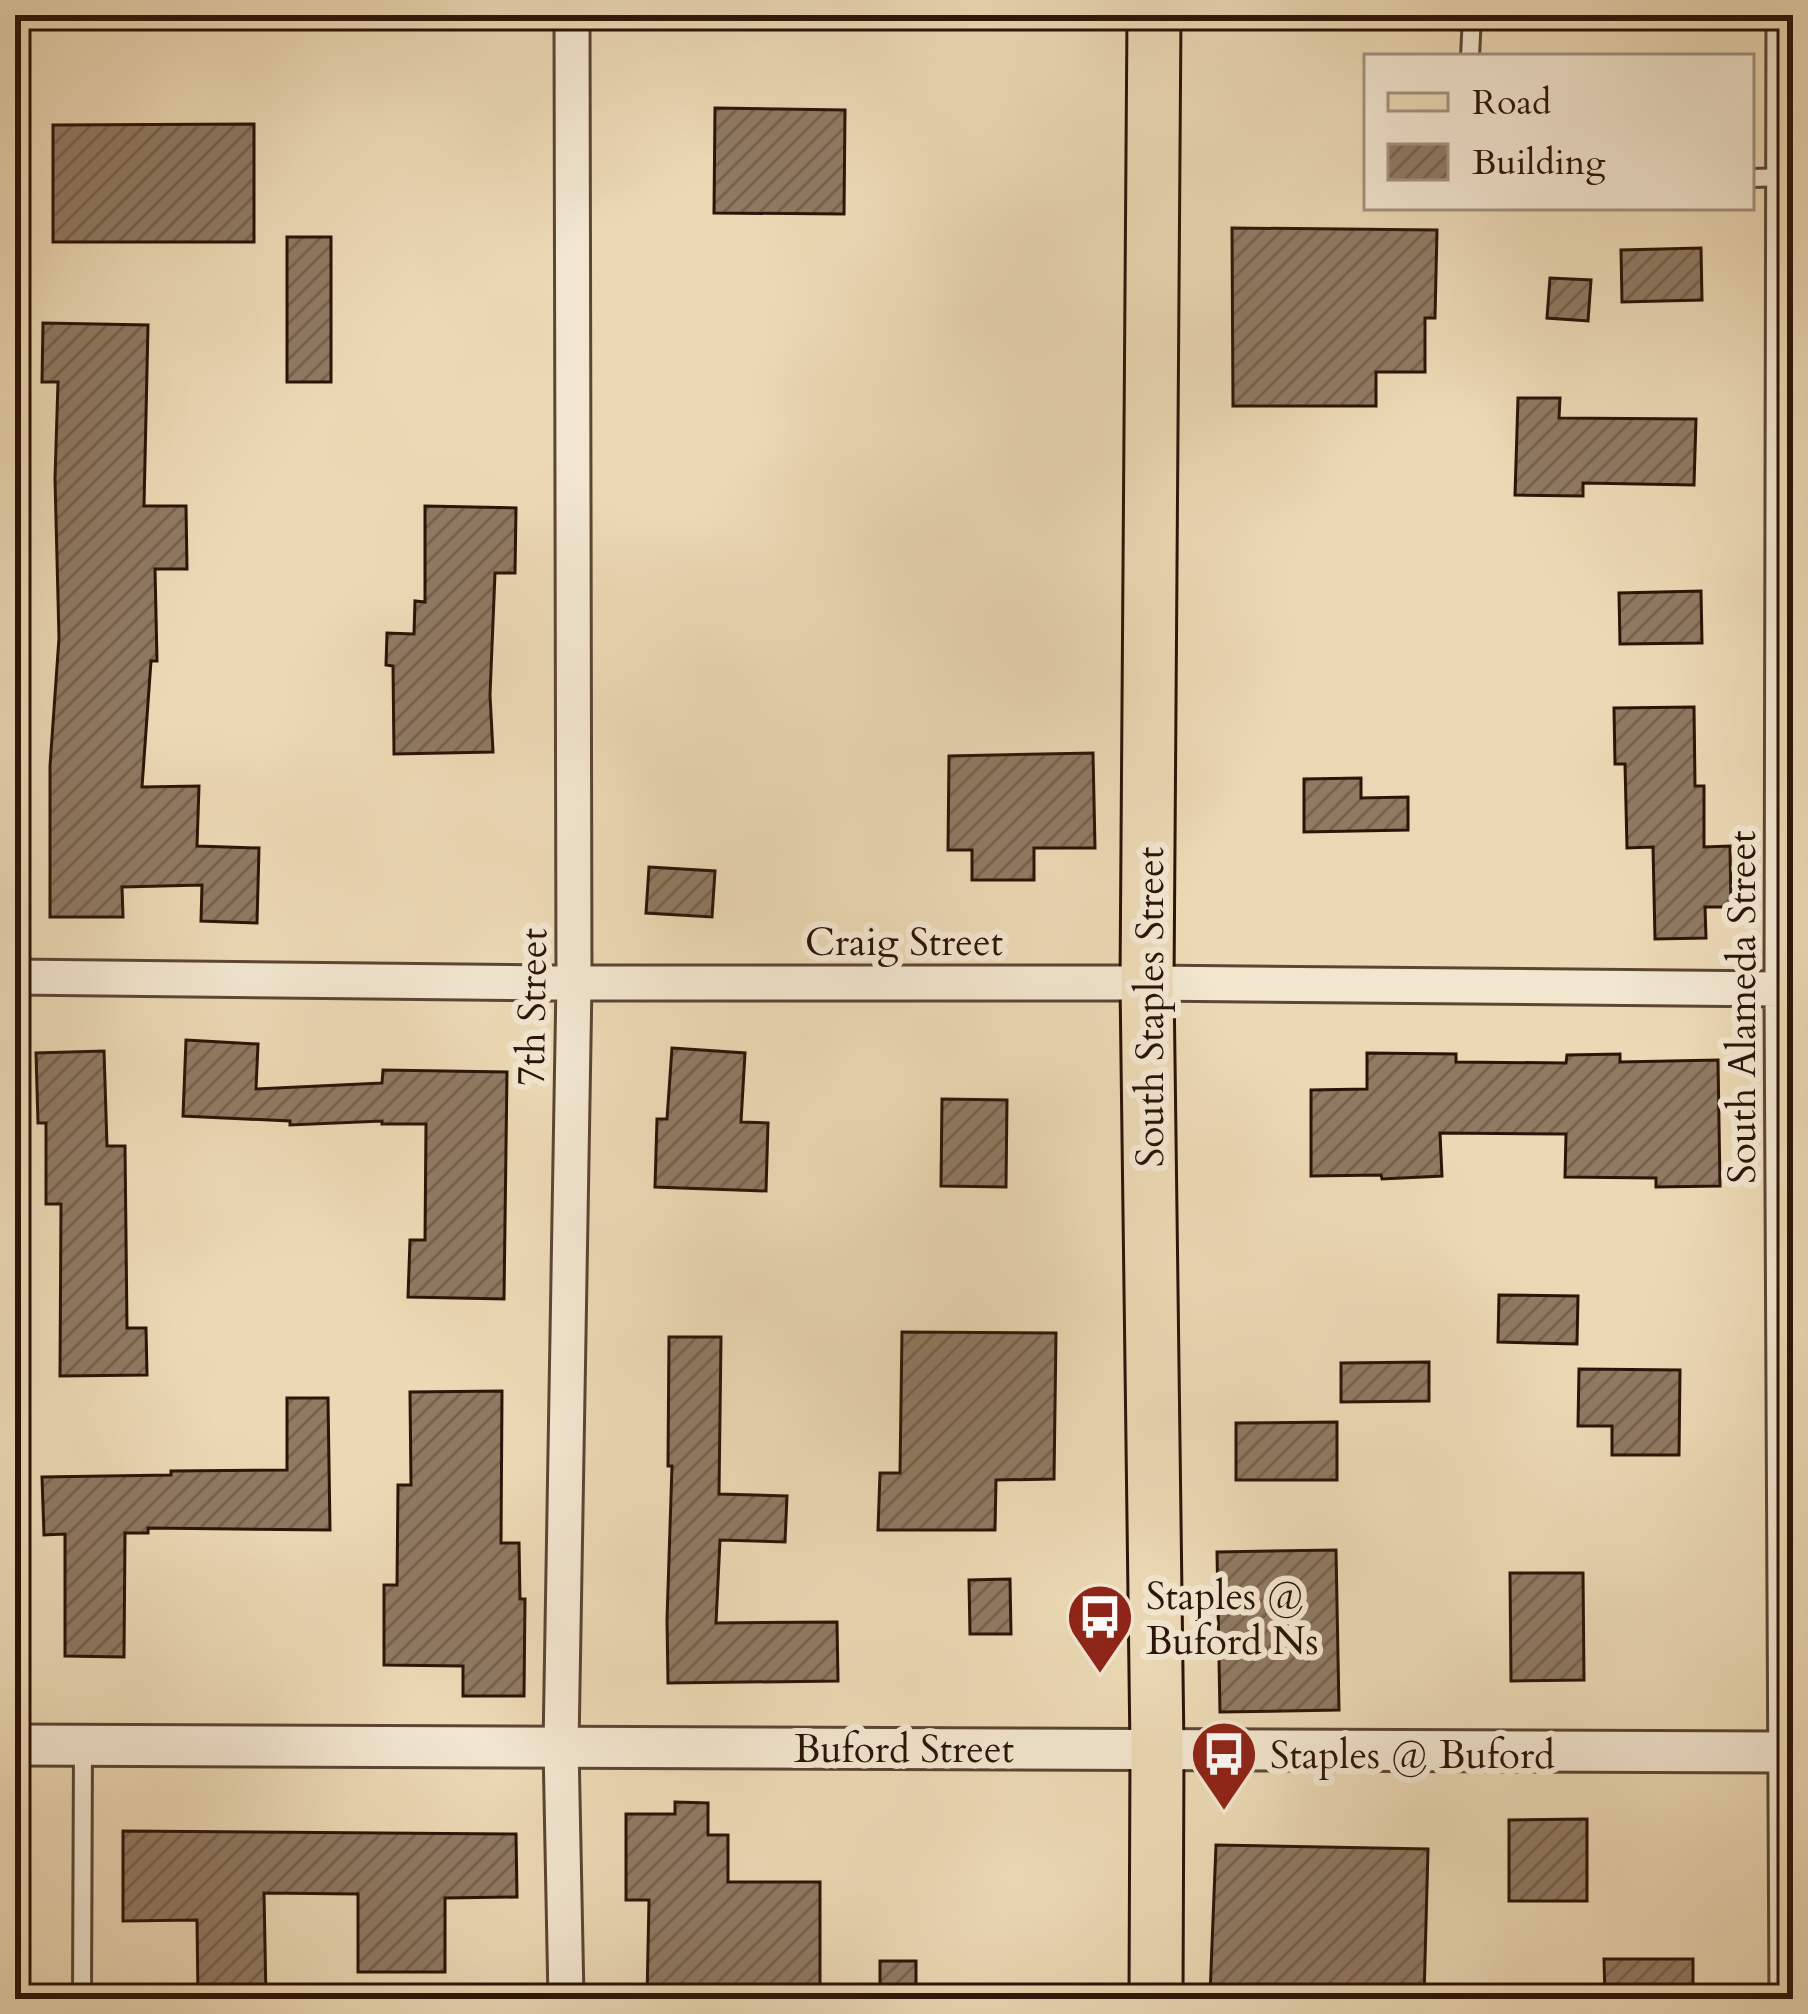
<svg xmlns="http://www.w3.org/2000/svg" width="1808" height="2014" font-family="Cardo,serif">
  <style>
    .building { fill: url(#building-hatch); stroke: #2b1408; stroke-width: 3 }
    .lines { fill: none; stroke-linecap: round; stroke-linejoin: round }
    .service-casing { stroke: #5b4533; stroke-width: 22 }
    .minor-casing { stroke: #5b4533; stroke-width: 39 }
    .tertiary-casing { stroke: #5b4533; stroke-width: 45 }
    .primary-casing { stroke: #2b1408; stroke-width: 57 }
    .service { stroke: #f2e6cf; stroke-width: 16 }
    .minor { stroke: #f2e6cf; stroke-width: 33 }
    .tertiary { stroke: #f2e6cf; stroke-width: 39 }
    .primary { stroke: #ebd9b5; stroke-width: 51 }
    .labels { text-anchor: middle; stroke-width: 12; stroke-linejoin: round; paint-order: stroke }
    .street-label { font-size: 39px; fill: #2b1408; stroke: #f2e6cf }
    .poi-label { font-size: 39px; fill: #2b1408; stroke: #f2e6cf; text-anchor: start }
  </style>
  <defs>
    <pattern id="building-hatch" width="6" height="6" patternUnits="userSpaceOnUse" patternTransform="scale(3)"><rect width="6" height="6" fill="#8f7a62"/><path d="M-1 1l2-2M0 6l6-6M5 7l2-2" fill="none" stroke="#75634f"/></pattern>
  </defs>
  <rect width="100%" height="100%" fill="#ebd9b5"/>
  <filter id="stains"><feTurbulence type="fractalNoise" baseFrequency=".00167" numOctaves="4"/><feColorMatrix values="0 0 0 0 .2 0 0 0 0 .09 0 0 0 0 .02 0 0 0 .5 -.17"/></filter>
  <radialGradient id="worn" r=".72"><stop offset=".6" stop-color="#630" stop-opacity="0"/><stop offset="1" stop-color="#630" stop-opacity=".3"/></radialGradient>
  <path class="building" d="M 715,108 L 845,110 L 844,214 L 714,213 Z
    M 254,124 L 254,242 L 53,242 L 53,125 Z
    M 1232,228 L 1437,230 L 1435,318 L 1425,318 L 1425,372 L 1376,372 L 1376,406 L 1233,406 Z
    M 287,237 L 331,237 L 331,382 L 287,382 Z
    M 1701,248 L 1702,300 L 1622,302 L 1621,250 Z
    M 1550,278 L 1591,280 L 1588,321 L 1547,318 Z
    M 43,323 L 148,325 L 144,506 L 186,506 L 187,569 L 155,569 L 157,661 L 151,661 L 142,787 L 199,786 L 197,846 L 259,848 L 257,923 L 201,921 L 202,885 L 122,887 L 123,917 L 50,917 L 50,766 L 59,638 L 55,479 L 58,382 L 42,382 Z
    M 1518,398 L 1560,398 L 1559,418 L 1696,419 L 1694,485 L 1583,483 L 1583,496 L 1515,495 Z
    M 425,506 L 516,508 L 515,573 L 495,573 L 490,695 L 493,752 L 394,754 L 393,666 L 386,665 L 387,633 L 414,634 L 415,601 L 425,602 Z
    M 1701,591 L 1702,643 L 1620,644 L 1619,593 Z
    M 1694,707 L 1695,786 L 1704,786 L 1704,847 L 1730,846 L 1731,907 L 1705,907 L 1706,938 L 1655,939 L 1653,847 L 1627,848 L 1625,764 L 1615,764 L 1614,708 Z
    M 1093,753 L 1095,848 L 1034,848 L 1034,880 L 972,880 L 972,850 L 948,850 L 949,756 Z
    M 1361,778 L 1361,798 L 1408,797 L 1408,830 L 1304,832 L 1304,779 Z
    M 649,867 L 715,871 L 712,917 L 646,913 Z
    M 186,1040 L 258,1044 L 256,1089 L 382,1083 L 383,1070 L 507,1072 L 504,1299 L 408,1297 L 410,1240 L 425,1240 L 426,1124 L 382,1124 L 382,1121 L 290,1125 L 290,1121 L 183,1116 Z
    M 672,1048 L 745,1053 L 741,1122 L 768,1123 L 766,1191 L 655,1187 L 657,1119 L 667,1119 Z
    M 104,1051 L 107,1146 L 125,1146 L 127,1328 L 146,1328 L 147,1375 L 60,1376 L 61,1204 L 46,1204 L 46,1123 L 38,1123 L 36,1053 Z
    M 1367,1053 L 1456,1054 L 1456,1062 L 1566,1063 L 1567,1055 L 1620,1054 L 1620,1062 L 1718,1060 L 1720,1186 L 1656,1187 L 1656,1178 L 1565,1177 L 1566,1134 L 1440,1133 L 1442,1176 L 1382,1179 L 1381,1175 L 1311,1176 L 1311,1090 L 1367,1089 Z
    M 942,1099 L 1007,1100 L 1006,1187 L 941,1186 Z
    M 1499,1295 L 1578,1296 L 1577,1344 L 1498,1342 Z
    M 902,1332 L 1056,1333 L 1054,1479 L 996,1480 L 995,1530 L 878,1530 L 880,1473 L 900,1473 Z
    M 669,1337 L 721,1337 L 719,1494 L 787,1496 L 785,1542 L 720,1540 L 716,1623 L 837,1622 L 838,1681 L 668,1683 L 667,1620 L 672,1466 L 668,1466 Z
    M 1429,1362 L 1429,1401 L 1341,1402 L 1341,1363 Z
    M 1579,1369 L 1680,1370 L 1679,1455 L 1612,1455 L 1612,1426 L 1578,1426 Z
    M 502,1391 L 501,1543 L 519,1543 L 520,1599 L 525,1599 L 524,1696 L 463,1696 L 463,1666 L 384,1665 L 384,1585 L 397,1585 L 398,1485 L 411,1485 L 410,1392 Z
    M 287,1398 L 328,1398 L 330,1530 L 148,1528 L 148,1533 L 125,1533 L 124,1657 L 65,1656 L 65,1534 L 44,1535 L 42,1477 L 171,1475 L 171,1471 L 287,1470 Z
    M 1337,1422 L 1337,1480 L 1236,1480 L 1236,1423 Z
    M 1336,1550 L 1339,1710 L 1220,1712 L 1217,1552 Z
    M 1510,1573 L 1583,1573 L 1584,1680 L 1511,1681 Z
    M 1010,1579 L 1011,1634 L 970,1634 L 969,1580 Z
    M 675,1802 L 708,1803 L 708,1835 L 728,1835 L 728,1882 L 820,1882 L 820,1999 L 647,1999 L 649,1900 L 626,1900 L 626,1814 L 675,1814 Z
    M 1587,1819 L 1587,1901 L 1509,1901 L 1509,1820 Z
    M 123,1831 L 516,1834 L 517,1897 L 445,1898 L 445,1972 L 358,1972 L 358,1894 L 264,1893 L 266,1999 L 198,1999 L 197,1920 L 123,1921 Z
    M 1216,1845 L 1428,1849 L 1424,1998 L 1210,1995 Z
    M 1604,1959 L 1693,1959 L 1693,1999 L 1605,1999 Z
    M 880,1961 L 916,1961 L 916,1999 L 880,1999 Z"/>
  <g class="lines">
    <g class="service-casing">
      <path id="service" d="M 1470,57 L 1472,15
        M 1751,178 L 1785,177
        M 82,1999 L 83,1745"/>
    </g>
    <g class="minor-casing">
      <path id="minor" d="M 1784,15 L 1782,989 L 1787,1999
        M 15,977 L 546,983 L 1147,983 L 1793,989
        M 566,1999 L 561,1746 L 574,983 L 572,15"/>
    </g>
    <g class="tertiary-casing">
      <path id="tertiary" d="M 15,1745 L 1793,1752"/>
    </g>
    <g class="primary-casing">
      <path id="primary" d="M 1154,15 L 1147,983 L 1157,1749 L 1156,1999"/>
    </g>
    <use href="#service" class="service"/>
    <use href="#minor" class="minor"/>
    <use href="#tertiary" class="tertiary"/>
    <use href="#primary" class="primary"/>
  </g>
  <defs>
    <g id="bus-pin" transform="scale(3.45)"><path d="M0 17L-7.5 6A9.5 9.5 0 1 1 7.5 6Z" fill="#8f2418" stroke="#f2e6cf"/><path d="M-5-6H5V4H4V6H2V4H-2V6H-4V4H-5ZM-3.5-4V0h7V-4ZM-3.5 1.2v1.5H-2V1.2ZM2 1.2v1.5H3.5V1.2Z" fill="#fff"/></g>
  </defs>
  <g fill-rule="evenodd">
    <use href="#bus-pin" x="1100" y="1617"/>
    <use href="#bus-pin" x="1224" y="1754"/>
  </g>
  <g class="labels">
    <g class="street-label">
      <text x="904" y="955">Craig Street</text>
      <text transform="translate(531 1007) rotate(-89)" y="14">7th Street</text>
      <text transform="translate(1149 1007) rotate(-90)" y="14">South Staples Street</text>
      <text transform="translate(1741 1007) rotate(-90)" y="14">South Alameda Street</text>
      <text x="904" y="1762">Buford Street</text>
    </g>
    <g class="poi-label">
      <text x="1146" y="1609">Staples @<tspan x="1146" dy="45">Buford Ns</tspan></text>
      <text x="1270" y="1768">Staples @ Buford</text>
    </g>
  </g>
  <rect width="1808" height="2014" fill="none" stroke="#ebd9b5" stroke-width="60"/>
  <rect x="18" y="18" width="1772" height="1978" fill="none" stroke="#2b1408" stroke-width="6"/>
  <rect x="30" y="30" width="1748" height="1954" fill="none" stroke="#2b1408" stroke-width="3"/>
  <rect x="1364" y="54" width="390" height="156" fill="#f2e6cf" stroke="#a2927f" stroke-width="3"/>
  <rect x="1388" y="93" width="60" height="18" fill="#ebd9b5" stroke="#a2927f" stroke-width="3"/>
  <text x="1472" y="114" font-size="36" fill="#2b1408">Road</text>
  <rect x="1388" y="144" width="60" height="36" fill="url(#building-hatch)" stroke="#a2927f" stroke-width="3"/>
  <text x="1472" y="174" font-size="36" fill="#2b1408">Building</text>
  <rect width="100%" height="100%" filter="url(#stains)"/>
  <rect width="100%" height="100%" fill="url(#worn)"/>
</svg>
